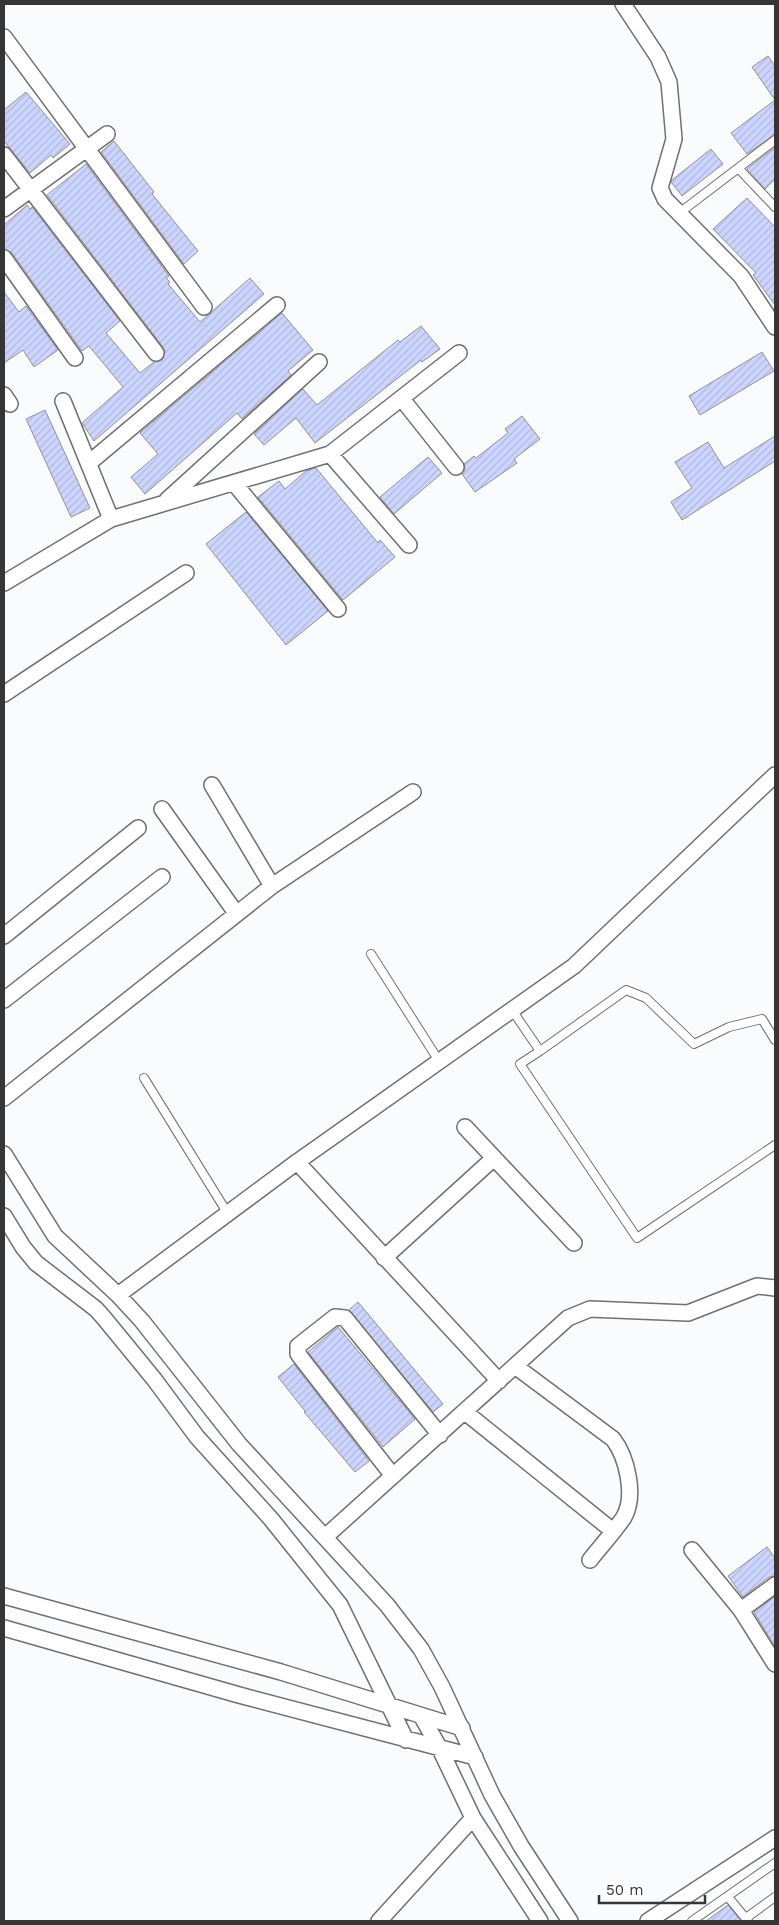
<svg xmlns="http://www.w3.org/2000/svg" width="779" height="1925" font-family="'Work Sans',sans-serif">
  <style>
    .building { fill: url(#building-hatch); stroke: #929293 }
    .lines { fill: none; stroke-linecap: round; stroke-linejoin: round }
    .lane-casing { stroke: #707071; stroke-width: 10 }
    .street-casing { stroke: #707071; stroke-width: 18 }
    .lane { stroke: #fff; stroke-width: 8 }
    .street { stroke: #fff; stroke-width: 15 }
  </style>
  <defs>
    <pattern id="building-hatch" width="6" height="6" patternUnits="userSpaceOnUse" patternTransform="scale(1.25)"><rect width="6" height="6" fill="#ccd5ff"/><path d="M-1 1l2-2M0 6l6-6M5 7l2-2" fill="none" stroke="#b0b7db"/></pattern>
  </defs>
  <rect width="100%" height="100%" fill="#fafbfc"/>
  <path class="building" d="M 768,56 L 775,66 L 775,134 L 747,154 L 731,133 L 775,100 L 752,67 Z
    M 26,92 L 70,144 L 53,158 L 51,155 L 30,173 L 4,141 L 4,110 Z
    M 114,141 L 154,192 L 152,194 L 198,251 L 184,264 L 101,152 Z
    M 775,147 L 775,179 L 765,189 L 747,169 Z
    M 711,149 L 723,164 L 682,196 L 671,182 L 672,180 Z
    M 86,164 L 169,276 L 166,278 L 170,282 L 168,284 L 200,322 L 250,278 L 264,294 L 94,441 L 82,423 L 123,387 L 89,346 L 82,351 L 12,253 L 4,249 L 4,225 L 27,205 L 30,209 L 32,207 L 120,321 L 106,333 L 140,373 L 154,362 L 162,360 L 165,352 L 163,347 L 47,195 Z
    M 747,198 L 775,227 L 775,305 L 753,275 L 756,273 L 713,229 Z
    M 4,292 L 19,312 L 26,306 L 58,350 L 34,367 L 23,350 L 4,363 Z
    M 282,313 L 313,350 L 288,371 L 291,375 L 242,419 L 237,413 L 145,494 L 131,477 L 158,454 L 140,433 Z
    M 421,326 L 440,349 L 422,362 L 421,360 L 315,443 L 296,418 L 264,445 L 254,434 L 303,389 L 317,405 L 398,340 L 400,342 Z
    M 762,352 L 774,371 L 700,415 L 689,396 Z
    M 45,410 L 90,508 L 71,517 L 26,419 Z
    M 522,416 L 540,439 L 514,459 L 517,463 L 475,492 L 462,474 L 465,470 L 464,464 L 474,456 L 476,458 L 508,433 L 505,429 Z
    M 775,436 L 775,461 L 682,520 L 671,502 L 692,488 L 675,462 L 708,442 L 724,468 Z
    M 428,457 L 442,473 L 394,514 L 380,497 Z
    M 316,468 L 378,543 L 380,540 L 395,557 L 343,600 L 258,497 L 279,481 L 285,489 L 306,471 Z
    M 246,512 L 328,611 L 286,645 L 206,544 Z
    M 358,1302 L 443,1404 L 433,1412 L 349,1310 Z
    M 338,1327 L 415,1419 L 383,1447 L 308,1352 Z
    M 294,1364 L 369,1461 L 355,1472 L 304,1412 L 305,1411 L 278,1377 Z
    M 767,1547 L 775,1558 L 775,1576 L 769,1577 L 743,1597 L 728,1576 Z
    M 775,1596 L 775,1647 L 754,1612 Z
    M 728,1905 L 741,1921 L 706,1921 Z"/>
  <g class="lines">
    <g class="lane-casing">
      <path id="lane" d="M 739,169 L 775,207
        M 678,214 L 775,140
        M 371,954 L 439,1061
        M 512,1010 L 540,1051 L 626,990 L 646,998 L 694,1044 L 729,1027 L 762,1019 L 775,1040
        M 540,1051 L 520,1064 L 637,1238 L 775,1145
        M 144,1078 L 228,1214
        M 728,1897 L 748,1921
        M 746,1918 L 775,1897
        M 692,1921 L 775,1863"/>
    </g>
    <g class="street-casing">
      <path id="street" d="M 623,4 L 658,57 L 669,82 L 674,139 L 660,188 L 665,199 L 741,276 L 775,327
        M 4,37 L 204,307
        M 4,155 L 156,353
        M 4,209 L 107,134
        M 4,258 L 75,358
        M 4,395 L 10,404
        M 402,399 L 456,467
        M 63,401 L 111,519
        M 330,454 L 409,545
        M 89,463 L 277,305
        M 234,483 L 338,609
        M 167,500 L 319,362
        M 4,583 L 111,519 L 330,454 L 459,353
        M 4,694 L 186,573
        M 212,785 L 272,886
        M 162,809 L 236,913
        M 4,936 L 138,828
        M 4,1000 L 162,877
        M 4,1098 L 272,886 L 413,792
        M 465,1127 L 574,1243
        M 4,1154 L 55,1236 L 118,1295 L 142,1321 L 239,1444 L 387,1605 L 421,1649 L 442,1687 L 492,1795 L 521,1846 L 570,1921
        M 297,1162 L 499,1381
        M 4,1216 L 23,1247 L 36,1263 L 96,1309 L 104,1318 L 154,1379 L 197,1437 L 271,1519 L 340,1605 L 406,1740
        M 384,1258 L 494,1158
        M 118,1295 L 297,1162 L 574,966 L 775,775
        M 515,1366 L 613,1439 C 627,1457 636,1496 624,1517 C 614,1532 601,1546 590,1560
        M 465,1412 L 613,1531
        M 393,1476 L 298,1354 L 298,1346 L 335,1317 L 345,1318 L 440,1435
        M 325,1537 L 568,1318 L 590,1309 L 688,1313 L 757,1286 L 775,1288
        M 692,1550 L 741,1610 L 775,1664
        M 4,1596 L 281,1672 L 462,1728
        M 741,1610 L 775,1585
        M 4,1628 L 239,1695 L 475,1757
        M 422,1717 L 440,1749 L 473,1818 L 540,1921
        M 379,1921 L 473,1818
        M 648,1921 L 775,1838"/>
    </g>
    <use href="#lane" class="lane"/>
    <use href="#street" class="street"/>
  </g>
  <rect width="779" height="1925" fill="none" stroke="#363636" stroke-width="10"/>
  <path d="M599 1895v8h106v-8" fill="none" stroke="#363636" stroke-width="2.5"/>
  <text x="606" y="1895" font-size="15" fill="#363636" stroke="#ffffff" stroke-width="4" paint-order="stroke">50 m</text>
</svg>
